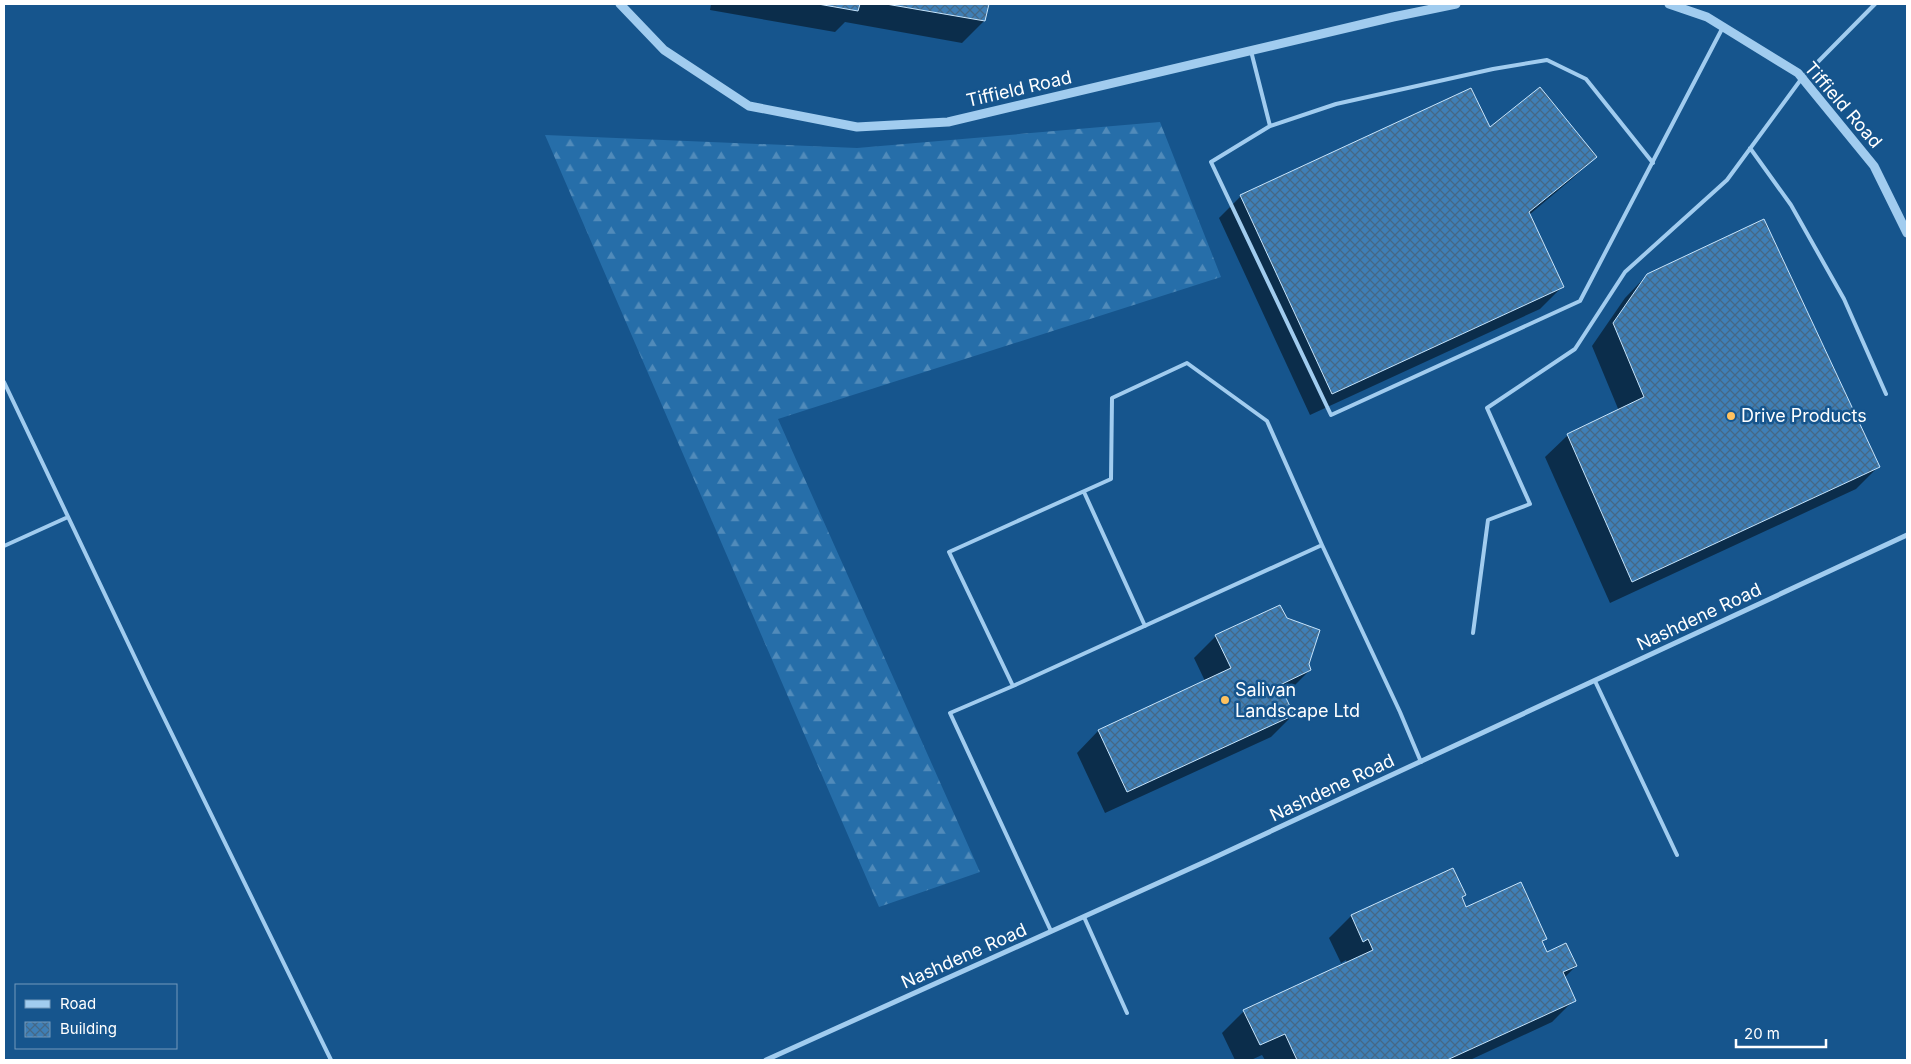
<svg xmlns="http://www.w3.org/2000/svg" width="1911" height="1064" font-family="Inter,sans-serif">
  <style>
    .forest { fill: url(#forest-firs) }
    .shadow { fill: #0007 }
    .building { fill: url(#building-cross-hatch); stroke: #c7e4fb }
    .lines { fill: none; stroke-linecap: round; stroke-linejoin: round }
    .service { stroke: #a1ccef; stroke-width: 4 }
    .minor { stroke: #a1ccef; stroke-width: 5 }
    .tertiary { stroke: #a1ccef; stroke-width: 9 }
    .poi-dot { fill: #ffc25f; stroke: #16558d; stroke-width: 2 }
    .labels { text-anchor: middle; stroke-width: 5; stroke-linejoin: round; paint-order: stroke }
    .street-label { font-size: 18px; fill: #fff; stroke: #16558d }
    .poi-label { font-size: 18px; fill: #fff; stroke: #16558d; text-anchor: start }
  </style>
  <defs>
    <pattern id="forest-firs" width="22" height="20" patternUnits="userSpaceOnUse" patternTransform="scale(1.25)"><rect width="22" height="20" fill="#266ea9"/><path d="M5 1l3.5 6h-7zM16 11l3.5 6h-7z" fill="#518bba"/></pattern>
    <pattern id="building-cross-hatch" width="8" height="8" patternUnits="userSpaceOnUse" patternTransform="scale(1.25)"><rect width="8" height="8" fill="#3f7fb6"/><path d="M0 0l8 8M0 8l8-8" fill="none" stroke="#456886"/></pattern>
  </defs>
  <rect width="100%" height="100%" fill="#16558d"/>
  <path class="forest" d="M 1160,122 L 1221,277 L 778,419 L 980,872 L 879,907 L 545,135 L 857,148 Z"/>
  <path class="shadow" d="M 711,4 L 987,4 L 984,21 L 962,43 L 845,22 L 835,32 L 710,10 Z
    M 1489,129 L 1595,157 L 1573,178 L 1529,215 L 1562,287 L 1540,309 L 1310,415 L 1219,218 L 1241,196 Z
    M 1647,275 L 1878,467 L 1856,489 L 1610,603 L 1545,457 L 1567,436 L 1619,411 L 1592,346 L 1625,298 Z
    M 1216,636 L 1307,664 L 1310,670 L 1288,692 L 1283,694 L 1293,715 L 1271,737 L 1105,813 L 1077,753 L 1098,731 L 1205,681 L 1194,658 Z
    M 1453,870 L 1466,908 L 1545,939 L 1542,942 L 1547,954 L 1576,966 L 1564,978 L 1574,1000 L 1552,1022 L 1470,1060 L 1265,1060 L 1262,1055 L 1251,1060 L 1235,1060 L 1222,1033 L 1244,1011 L 1347,963 L 1346,960 L 1341,963 L 1329,938 L 1351,916 Z"/>
  <path class="building" d="M 818,4 L 860,4 L 858,11 Z
    M 886,4 L 989,4 L 985,21 Z
    M 1540,87 L 1597,157 L 1529,212 L 1564,287 L 1332,394 L 1240,195 L 1471,88 L 1490,127 Z
    M 1764,219 L 1880,467 L 1632,582 L 1567,434 L 1644,397 L 1613,323 L 1647,274 Z
    M 1280,605 L 1287,618 L 1320,630 L 1309,664 L 1311,670 L 1280,685 L 1294,715 L 1127,792 L 1098,730 L 1231,668 L 1215,635 Z
    M 1453,868 L 1466,895 L 1462,897 L 1466,907 L 1521,882 L 1547,939 L 1542,941 L 1547,952 L 1566,943 L 1577,966 L 1563,972 L 1576,1001 L 1447,1060 L 1297,1060 L 1285,1034 L 1260,1045 L 1243,1010 L 1373,950 L 1368,939 L 1363,942 L 1351,915 Z"/>
  <g class="lines">
    <path class="service" d="M 1251,51 L 1270,126
      M 1750,148 L 1791,205 L 1844,299 L 1886,394
      M 1653,163 L 1586,79 L 1547,60 L 1493,69 L 1336,104 L 1270,126 L 1211,162 L 1331,415 L 1580,301 L 1723,27
      M 4,382 L 148,685 L 331,1060
      M 1084,492 L 1145,626
      M 4,546 L 68,517
      M 1473,633 L 1488,520 L 1530,504 L 1487,408 L 1575,349 L 1625,272 L 1727,180 L 1802,78 L 1875,4
      M 1595,681 L 1677,855
      M 1013,686 L 949,552 L 1111,479 L 1112,398 L 1187,363 L 1267,421 L 1322,545
      M 1084,917 L 1127,1013
      M 1051,931 L 950,713 L 1013,686 L 1322,545 L 1400,712 L 1421,762"/>
    <path class="minor" d="M 766,1060 L 1209,860 L 1907,535"/>
    <path class="tertiary" d="M 620,4 L 664,50 L 749,106 L 857,127 L 948,122 L 1393,17 L 1456,4
      M 1669,4 L 1707,17 L 1798,73 L 1874,166 L 1907,233"/>
  </g>
  <g class="poi-dot">
    <circle cx="1731" cy="416" r="5"/>
    <circle cx="1225" cy="700" r="5"/>
  </g>
  <g class="labels">
    <g class="street-label">
      <text transform="translate(1019 89) rotate(-13)" y="6">Tiffield Road</text>
      <text transform="translate(1843 105) rotate(49)" y="6">Tiffield Road</text>
      <text transform="translate(1699 617) rotate(-25)" y="6">Nashdene Road</text>
      <text transform="translate(1332 788) rotate(-25)" y="6">Nashdene Road</text>
      <text transform="translate(964 956) rotate(-24)" y="6">Nashdene Road</text>
    </g>
    <g class="poi-label">
      <text x="1741" y="422">Drive Products</text>
      <text x="1235" y="696">Salivan<tspan x="1235" dy="21">Landscape Ltd</tspan></text>
    </g>
  </g>
  <rect width="1911" height="1064" fill="none" stroke="#ffffff" stroke-width="10"/>
  <rect x="15" y="984" width="162" height="65" fill="#16558d" stroke="#7399bb"/>
  <rect x="25" y="1000" width="25" height="8" fill="#a1ccef" stroke="#7399bb"/>
  <text x="60" y="1009" font-size="15" fill="#ffffff">Road</text>
  <rect x="25" y="1022" width="25" height="15" fill="url(#building-cross-hatch)" stroke="#7399bb"/>
  <text x="60" y="1034" font-size="15" fill="#ffffff">Building</text>
  <path d="M1736 1039v8h90v-8" fill="none" stroke="#ffffff" stroke-width="2.5"/>
  <text x="1744" y="1039" font-size="15" fill="#ffffff" stroke="#16558d" stroke-width="4" paint-order="stroke">20 m</text>
</svg>
